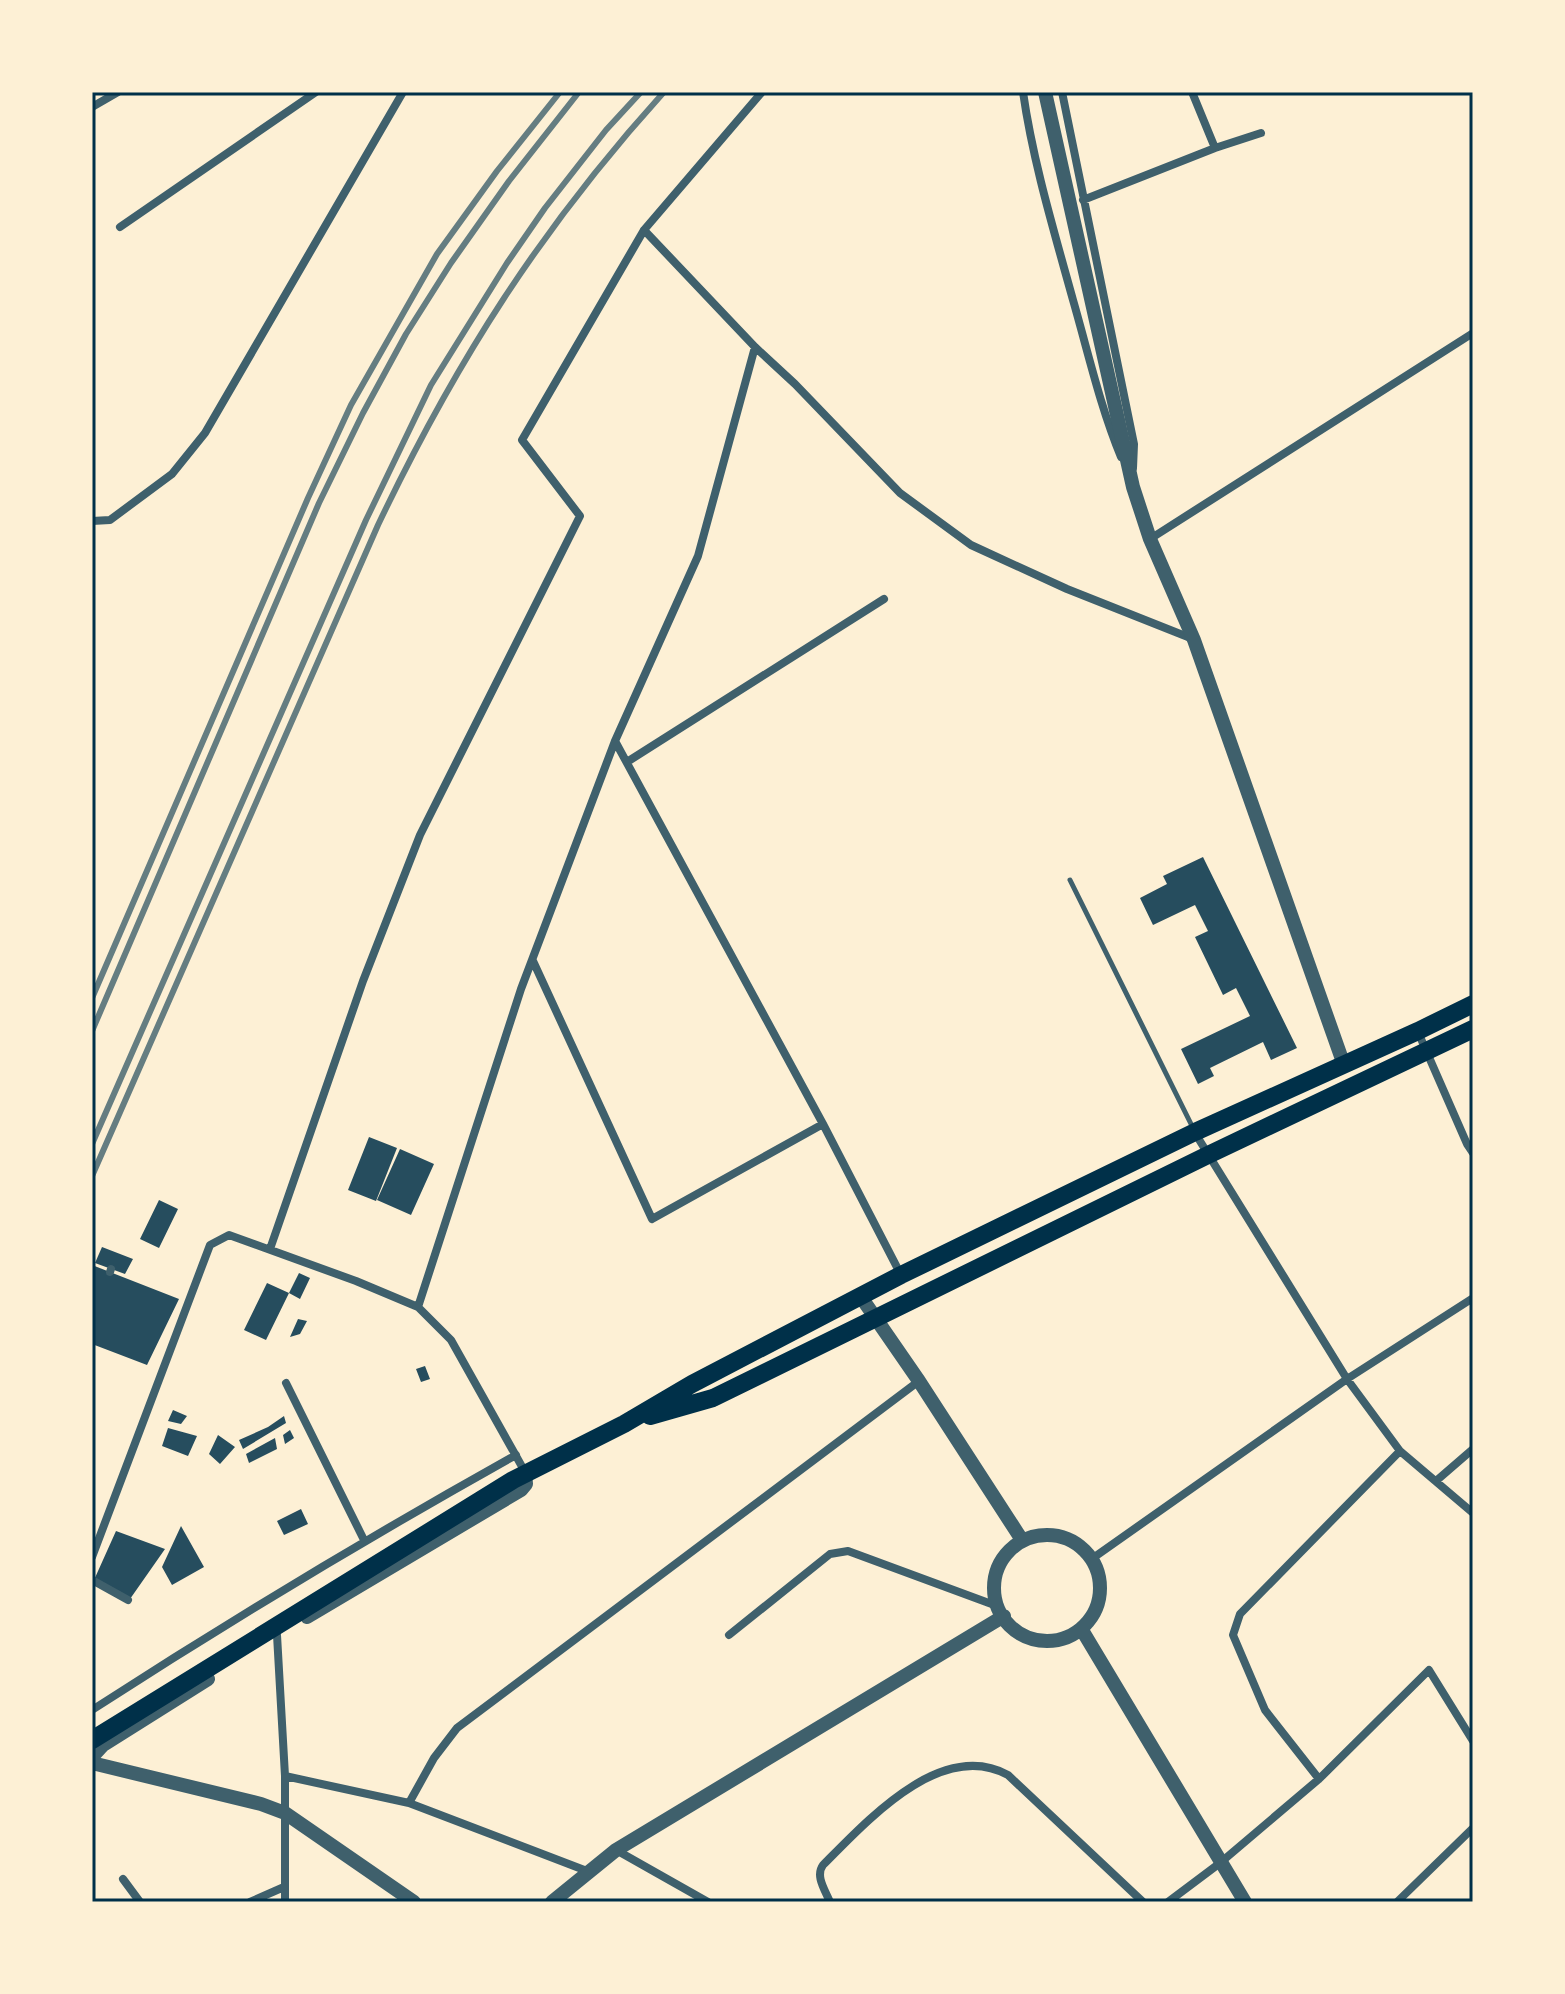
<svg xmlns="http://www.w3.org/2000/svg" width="1565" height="1994" font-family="'Roboto Condensed',sans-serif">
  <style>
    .building { fill: #264d5e }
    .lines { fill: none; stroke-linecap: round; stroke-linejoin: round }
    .service { stroke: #3f606c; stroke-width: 5 }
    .minor { stroke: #3f606c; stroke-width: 8 }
    .tertiary { stroke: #3f606c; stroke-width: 14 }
    .primary { stroke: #003049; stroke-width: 18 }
    .rail { stroke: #657d81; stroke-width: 6 }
    .neatline { fill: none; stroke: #003049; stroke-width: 3 }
  </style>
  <rect width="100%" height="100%" fill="#fdf0d5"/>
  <path class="building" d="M 1203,857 L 1297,1048 L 1271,1060 L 1263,1042 L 1210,1068 L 1214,1076 L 1198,1084 L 1181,1049 L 1250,1016 L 1236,988 L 1223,995 L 1195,937 L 1208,931 L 1195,905 L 1153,925 L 1140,898 L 1167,884 L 1163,876 Z
    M 369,1137 L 397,1148 L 376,1201 L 348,1190 Z
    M 400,1149 L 434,1164 L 411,1215 L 377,1200 Z
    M 159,1200 L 178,1209 L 159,1248 L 140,1239 Z
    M 102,1247 L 133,1259 L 125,1274 L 95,1263 Z
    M 92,1265 L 179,1299 L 147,1365 L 92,1344 Z
    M 299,1273 L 310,1278 L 300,1299 L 289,1293 Z
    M 267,1283 L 289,1293 L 266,1340 L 244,1330 Z
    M 298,1319 L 307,1321 L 300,1334 L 290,1337 Z
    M 425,1366 L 430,1379 L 421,1382 L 416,1369 Z
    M 173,1410 L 187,1416 L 181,1424 L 168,1421 Z
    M 284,1416 L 286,1423 L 243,1449 L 239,1440 L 268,1427 Z
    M 168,1428 L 197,1436 L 188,1456 L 162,1446 Z
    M 290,1430 L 294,1438 L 285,1444 L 283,1435 Z
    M 218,1435 L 235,1447 L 220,1464 L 209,1454 Z
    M 275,1438 L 277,1449 L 249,1463 L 246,1454 Z
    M 301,1509 L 308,1524 L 284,1535 L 277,1521 Z
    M 181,1526 L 204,1567 L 172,1585 L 162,1567 Z
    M 116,1531 L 165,1549 L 130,1599 L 94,1580 Z"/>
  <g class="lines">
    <path class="service" d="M 1070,880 L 1194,1130"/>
    <path class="minor" d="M 1023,92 C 1033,162 1054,231 1073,300 C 1088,352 1100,406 1121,457
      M 1062,92 L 1134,444 L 1133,468
      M 92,107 L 118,92
      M 1215,148 L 1261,133
      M 1083,200 L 1215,148 L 1192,92
      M 120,227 L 316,92
      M 644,230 L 755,347 L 795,384 L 900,493 L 971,545 L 1067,589 L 1193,639
      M 92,521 L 110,520 L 172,474 L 205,433 L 403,92
      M 1150,539 L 1473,333
      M 615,741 L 823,1124 L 901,1275
      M 627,762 L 884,599
      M 533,961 L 652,1219 L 823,1124
      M 1418,1032 L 1467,1144 L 1473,1153
      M 1195,1133 L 1347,1379 L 1400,1451 L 1473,1513
      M 270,1249 L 363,981 L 420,835 L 580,516 L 522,440 L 644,230 L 762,92
      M 110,1272 L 111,1269
      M 418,1307 L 521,989 L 615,741 L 698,556 L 755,347
      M 286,1383 L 364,1540
      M 1400,1451 L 1240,1614 L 1233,1635 L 1265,1710 L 1319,1779 L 1429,1670 L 1473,1741
      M 1436,1481 L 1473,1449
      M 92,1557 L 210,1245 L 229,1235 L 356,1281 L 418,1307 L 451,1340 L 525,1472
      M 1093,1558 L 1347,1379 L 1473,1298
      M 92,1580 L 128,1600
      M 277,1635 L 285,1776 L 285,1902
      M 729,1635 L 830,1554 L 848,1551 L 997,1606
      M 92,1710 C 231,1620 371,1536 516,1455
      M 285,1776 L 409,1803 L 587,1871
      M 409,1803 L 434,1758 L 457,1728 L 919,1381
      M 616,1850 L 708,1902
      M 123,1879 L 140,1902
      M 250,1902 L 284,1887
      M 830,1902 C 825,1890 815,1876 823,1865 C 866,1822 941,1738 1008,1775 L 1143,1902
      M 1168,1902 L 1220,1863 L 1319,1779
      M 1397,1902 L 1473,1828"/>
    <path class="tertiary" d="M 1045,92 L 1133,487 L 1150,539 L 1194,640 L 1344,1065
      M 861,1297 L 919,1381 L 1022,1540
      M994 1588a53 53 0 1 1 106 0a53 53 0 1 1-106 0Z
      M 307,1617 L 521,1490 L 526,1484 L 525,1473
      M 1082,1630 L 1245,1902
      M 92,1757 L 103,1745 L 208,1679
      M 92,1763 L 261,1804 L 285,1813 L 414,1902
      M 552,1902 L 616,1850 L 1004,1616"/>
    <path class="primary" d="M 650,1416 L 713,1398 L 1208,1155 L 1473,1029
      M 92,1740 L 513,1480 L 624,1424 L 692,1384 L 901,1275 L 1195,1132 L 1418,1031 L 1473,1004"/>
    <path class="rail" d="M 92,998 L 308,498 L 351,405 L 437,254 L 497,171 L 560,92
      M 92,1031 L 319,503 L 363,413 L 406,334 L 451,263 L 509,181 L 579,92
      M 92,1144 L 366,520 L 431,385 L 507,263 L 545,208 L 606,130 L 641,92
      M 92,1176 L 378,525 C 456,361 541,228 664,92"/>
  </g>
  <rect width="1565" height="1994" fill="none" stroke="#fdf0d5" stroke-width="188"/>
  <rect x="94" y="94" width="1377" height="1806" class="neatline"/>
</svg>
